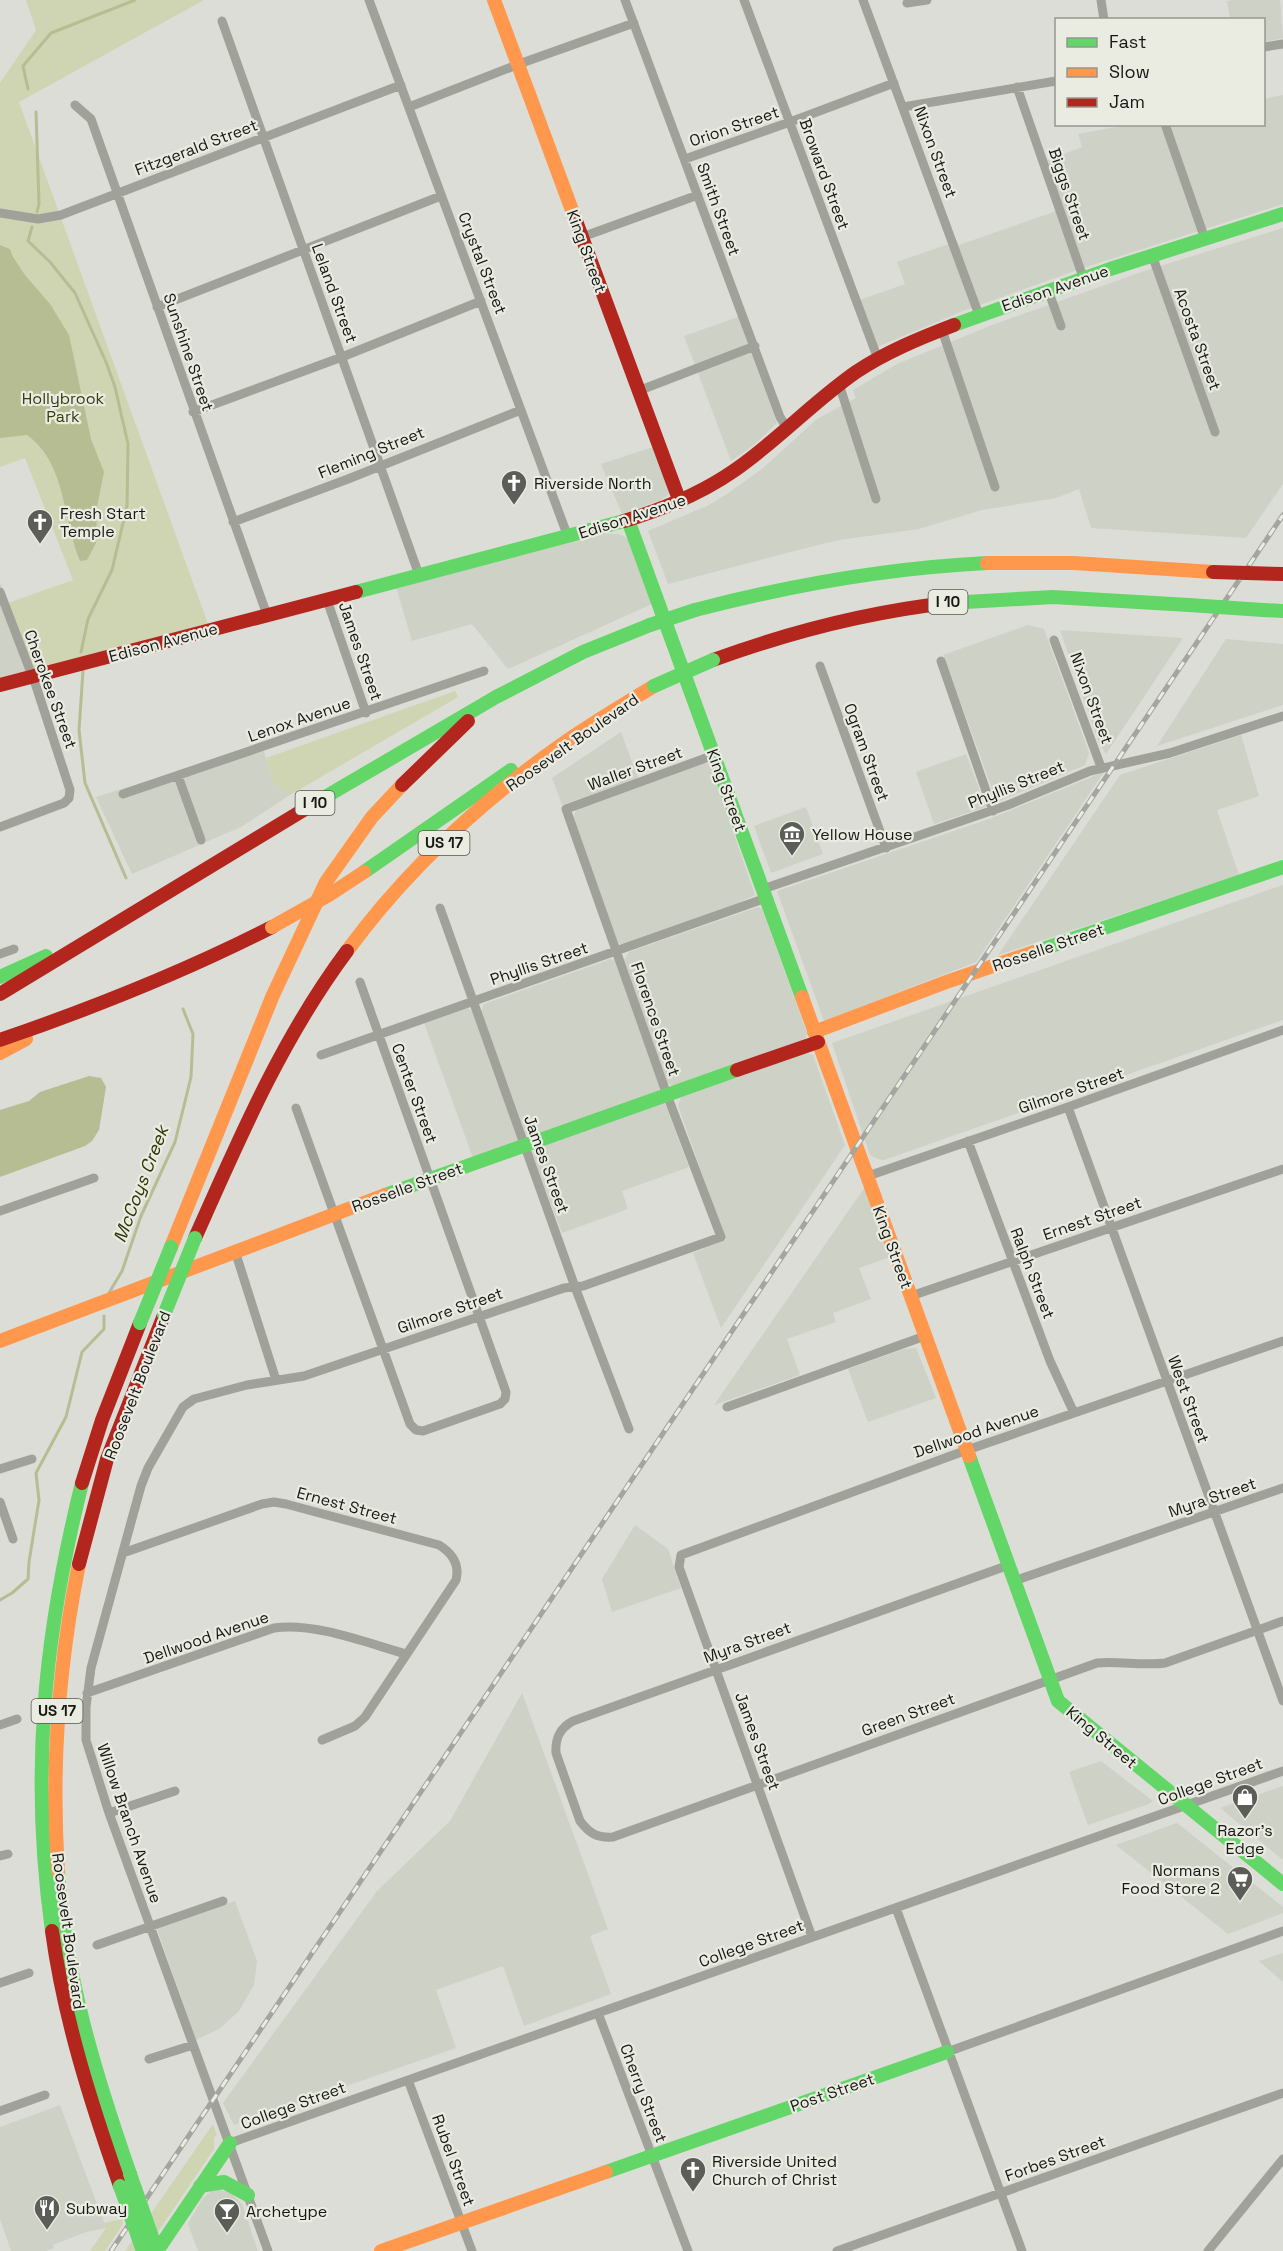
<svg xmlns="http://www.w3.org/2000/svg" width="1283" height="2251" font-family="'Space Grotesk',sans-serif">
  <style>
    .built { fill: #ced1c6 }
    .green { fill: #cfd5b3 }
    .water { fill: #b6bd92 }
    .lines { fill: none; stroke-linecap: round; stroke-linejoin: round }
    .stream { stroke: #b6bd92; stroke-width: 3 }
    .street { stroke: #a0a299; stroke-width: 9 }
    .fast { stroke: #63d668; stroke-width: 14 }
    .slow { stroke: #ff974d; stroke-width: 14 }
    .jam { stroke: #b3261e; stroke-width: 14 }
    .rail-casing { stroke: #a4a5a0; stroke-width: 5 }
    .rail { stroke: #eaece2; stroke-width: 3; stroke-dasharray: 9; stroke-linecap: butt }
    .fast-bridge { stroke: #63d668; stroke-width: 14 }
    .slow-bridge { stroke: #ff974d; stroke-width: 14 }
    .jam-bridge { stroke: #b3261e; stroke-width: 14 }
    .labels { text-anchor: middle; stroke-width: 4.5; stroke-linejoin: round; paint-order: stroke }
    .shield { fill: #eaece2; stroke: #565752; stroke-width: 1.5 }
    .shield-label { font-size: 15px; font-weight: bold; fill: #171714 }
    .street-label { font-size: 16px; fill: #171714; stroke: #eaece2 }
    .park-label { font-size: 16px; fill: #363c0e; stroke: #eaece2 }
    .poi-label { font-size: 16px; fill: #171714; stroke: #eaece2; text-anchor: start }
    .water-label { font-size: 18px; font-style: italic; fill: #2f3506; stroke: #eaece2 }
  </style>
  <rect width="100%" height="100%" fill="#dcddd7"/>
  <path class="built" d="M 1234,0 L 1280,0 L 1283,38 L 1264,42 L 1264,20 L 1230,19 L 1227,1 Z
    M 1283,95 L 1283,204 L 1083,268 L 963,311 L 877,347 L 860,300 L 905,284 L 897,262 L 957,241 L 959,245 L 1062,209 L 1046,161 L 1082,147 L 1078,134 L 1126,125 L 1264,124 L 1264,99 Z
    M 1283,228 L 1283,484 L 1246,538 L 1091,528 L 1079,489 L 1056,498 L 982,510 L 919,529 L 839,540 L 810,547 L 668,584 L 648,531 L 709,505 L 727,494 L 763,468 L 817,419 L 856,398 L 853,390 L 897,364 L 992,325 L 1060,301 L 1144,271 Z
    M 738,317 L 777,423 L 755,444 L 731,461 L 684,336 Z
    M 653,447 L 669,491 L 668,495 L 659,501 L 622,514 L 601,464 Z
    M 605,534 L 618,534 L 624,536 L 628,540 L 652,604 L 508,669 L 472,624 L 412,641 L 396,587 Z
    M 0,582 L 33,670 L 0,678 Z
    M 1028,625 L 1044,629 L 1089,753 L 1085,765 L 997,802 L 943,655 Z
    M 1060,630 L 1183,638 L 1106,754 L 1099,743 Z
    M 1226,639 L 1283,644 L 1283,705 L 1157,746 Z
    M 621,732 L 638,778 L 562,805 L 552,778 Z
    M 1241,735 L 1259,796 L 1217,810 L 1239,875 L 998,955 L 1120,775 Z
    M 262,745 L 274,785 L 290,795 L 241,827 L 132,874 L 96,797 Z
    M 966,754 L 986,807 L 934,824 L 916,772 Z
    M 704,763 L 709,763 L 755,895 L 730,907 L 622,945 L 617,942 L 573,818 L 577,808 Z
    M 1104,772 L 976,962 L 824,1021 L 777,891 L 989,819 Z
    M 806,807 L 823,854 L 771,873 L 754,826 Z
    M 1283,885 L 1283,1020 L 884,1160 L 878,1159 L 870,1155 L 832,1043 Z
    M 758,907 L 762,909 L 807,1033 L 805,1040 L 673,1086 L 667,1083 L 624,960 L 629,952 Z
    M 611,959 L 615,961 L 660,1088 L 658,1093 L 533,1138 L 526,1134 L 481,1012 L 484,1004 Z
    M 468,1008 L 472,1011 L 519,1138 L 517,1143 L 473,1158 L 424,1023 Z
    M 805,1053 L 813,1055 L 845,1145 L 721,1328 L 693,1253 L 726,1240 L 678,1106 L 681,1097 Z
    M 662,1102 L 665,1104 L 689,1167 L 622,1191 L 628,1209 L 562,1233 L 532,1153 L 536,1147 Z
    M 865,1187 L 890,1257 L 859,1268 L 871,1299 L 833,1313 L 836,1322 L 787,1339 L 800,1375 L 714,1405 Z
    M 916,1348 L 936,1398 L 868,1422 L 848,1369 L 904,1349 Z
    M 635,1525 L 668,1549 L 681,1588 L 612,1612 L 602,1579 Z
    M 522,1693 L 608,1929 L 590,1936 L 611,1994 L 524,2026 L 503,1966 L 436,1990 L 456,2048 L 234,2125 L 223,2103 L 377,1891 L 450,1821 Z
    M 1101,1761 L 1153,1801 L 1149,1804 L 1088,1825 L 1069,1772 Z
    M 1283,1786 L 1283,1860 L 1220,1808 Z
    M 1177,1823 L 1283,1907 L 1283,1913 L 1228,1934 L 1116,1845 Z
    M 235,1901 L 257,1961 L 254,1985 L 239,2011 L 219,2029 L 196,2040 L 157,1929 Z
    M 1283,1953 L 1283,1982 L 1259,1961 Z
    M 60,2105 L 106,2228 L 86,2232 L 53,2245 L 54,2248 L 46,2251 L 11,2251 L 0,2219 L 0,2127 Z
    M 218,2189 L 231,2193 L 242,2204 L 258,2251 L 198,2251 L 188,2224 L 202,2199 L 210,2192 Z"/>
  <path class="green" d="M 26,0 L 204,0 L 19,102 L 208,624 L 33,670 L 8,603 L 73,580 L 25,458 L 0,467 L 0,83 L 36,30 Z
    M 455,691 L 458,697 L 290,795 L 274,785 L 266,758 Z
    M 213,2124 L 217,2136 L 214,2137 L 214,2149 L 145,2251 L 125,2251 Z
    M 122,2219 L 123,2224 L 105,2251 L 90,2251 L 106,2228 L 104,2223 Z"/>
  <path class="water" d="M 0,245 L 10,249 L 13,257 L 25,275 L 50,304 L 69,335 L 91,439 L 104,472 L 97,507 L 96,543 L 87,560 L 80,561 C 62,519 67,464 27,435 L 0,438 Z
    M 89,1076 L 101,1078 L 106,1087 L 99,1130 L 92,1141 L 85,1146 L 0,1177 L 0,1110 L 29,1101 L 40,1092 Z"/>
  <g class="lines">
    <path class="stream" d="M 28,89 L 23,66 L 51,33 L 135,0
      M 36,112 L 39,204 L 37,212
      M 32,227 L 28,241 L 50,262 L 75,293 L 106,362 L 115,387 L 128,444 L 127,506 L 112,570 L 88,619 L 81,652
      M 83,671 L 79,730 L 85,783 L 126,878
      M 109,1293 L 122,1271 L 141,1216 L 175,1142 L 191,1077 L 193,1034 L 183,1009
      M 0,1600 L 12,1593 L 28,1579 L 29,1562 L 39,1500 L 36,1473 L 66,1417 L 82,1352 L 104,1329 L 104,1316"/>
    <path class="street" d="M 369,0 L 568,537
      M 625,0 L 780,417 L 787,428
      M 744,0 L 878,359
      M 863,0 L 979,315
      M 1101,0 L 1104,20
      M 907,3 L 927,0
      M 222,21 L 419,575
      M 1264,47 L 1283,44
      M 1017,87 L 1083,277
      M 75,105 L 91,119 L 267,615
      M 409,107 L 519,64 L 634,23
      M 903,107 L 1056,81
      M 1165,124 L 1205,239
      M 685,159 L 790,122 L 894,83
      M 0,213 L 38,219 L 61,215 L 401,85
      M 582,237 L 698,195
      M 1152,255 L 1215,432
      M 1048,290 L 1061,326
      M 157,307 L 441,196
      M 942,330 L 995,487
      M 839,384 L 876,499
      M 638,391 L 755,346
      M 193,412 L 342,357 L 481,301
      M 233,522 L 348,479 L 521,410
      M 0,592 L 36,686 L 70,790 L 69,798 L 64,803 L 0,827
      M 327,600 L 366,713
      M 1054,640 L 1101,767
      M 941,661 L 993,811
      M 820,666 L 886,848
      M 178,776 L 201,840
      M 123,794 L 484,671
      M 763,889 L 1008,805 L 1090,771 L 1170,753 L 1283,716
      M 440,908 L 575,1287 L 629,1429
      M 0,954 L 14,949
      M 321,1055 L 766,898
      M 1068,1107 L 1283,1701
      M 296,1108 L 410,1424 L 416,1430 L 423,1431 L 500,1404 L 505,1399 L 506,1392 L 360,982
      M 968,1141 L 1050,1361 L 1074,1413
      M 868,1176 L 1068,1107 L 1283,1030
      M 0,1211 L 94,1178
      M 235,1251 L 276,1380
      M 911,1296 L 1283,1169
      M 727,1407 L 925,1336
      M 0,1469 L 32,1459
      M 0,1502 L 13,1539
      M 123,1553 L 262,1504 L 274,1502 L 286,1504 L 439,1545 C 452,1553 460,1564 456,1580 L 365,1717 L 355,1726 L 322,1740
      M 1009,1565 L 573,1721 C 560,1728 555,1738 556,1753 L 580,1821 C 590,1834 597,1838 613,1837 L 1097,1663 C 1120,1661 1142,1666 1165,1663 L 1283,1621
      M 1014,1581 L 1283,1488
      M 87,1693 L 274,1628 C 314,1622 367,1643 406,1654
      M 0,1725 L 17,1719
      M 109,1813 L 175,1791
      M 0,1856 L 8,1854
      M 896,1908 L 1022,2251
      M 812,1937 L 679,1567 L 681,1555 L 967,1450 L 1283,1341
      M 97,1945 L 223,1901
      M 0,1983 L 29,1973
      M 598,2013 L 688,2251
      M 947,2052 L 1283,1931
      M 149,2059 L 193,2045
      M 408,2080 L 472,2251
      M 0,2111 L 45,2095
      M 230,2143 L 1283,1771
      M 268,2251 L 109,1813 L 86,1740 L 86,1707 L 91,1668 L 141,1486 L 148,1468 L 183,1407 L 194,1399 L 247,1385 L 304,1376 L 564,1288 L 583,1286 L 721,1237 L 667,1095 L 566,809 L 714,755
      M 837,2251 L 1283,2093
      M 1208,2251 L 1283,2159"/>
    <path class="fast" d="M 954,325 L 1110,269 L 1283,214
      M 628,520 L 802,997
      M 356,592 L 624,521
      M 948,603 L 1053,597 L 1189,605
      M 695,610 C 791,585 888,568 987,563
      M 1263,610 L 1283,611
      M 320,800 L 496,697 L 583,652 L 650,625
      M 364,872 L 511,770
      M 1034,952 L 1283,867
      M 0,977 L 46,956
      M 385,1195 L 737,1070
      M 969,1456 L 1058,1701 L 1283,1884
      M 58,1871 C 65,1976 96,2076 130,2174
      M 52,1931 C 30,1773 44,1636 82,1483
      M 606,2172 L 947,2052
      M 200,2186 L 224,2182 L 248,2195
      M 157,2251 L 230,2143"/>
    <path class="slow" d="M 494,0 L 576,221
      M 987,563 L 1074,563 L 1213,572
      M 347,951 C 406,871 480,802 561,745 C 591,724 623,705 654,686
      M 802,997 L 969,1456
      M 814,1032 L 949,981 L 1034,952
      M 0,1053 L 26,1039
      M 171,1247 L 273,995 L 326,882 L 372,817 L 402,785
      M 0,1341 L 385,1195
      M 58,1871 C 51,1766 58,1667 79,1564
      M 381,2251 L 606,2172"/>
    <path class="jam" d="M 576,221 L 680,502
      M 624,521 C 664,509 702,493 735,470 C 778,440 813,402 856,372 C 886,352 920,338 954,325
      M 713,660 C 790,632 867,612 948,603
      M 0,685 L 356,592
      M 402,785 L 468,721
      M 0,994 L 320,800
      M 0,1040 C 93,1008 184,972 272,927
      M 737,1070 L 818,1042
      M 195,1238 C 239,1139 282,1038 347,951
      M 82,1483 L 102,1420 L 140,1323
      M 79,1564 L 107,1459 L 164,1315
      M 52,1931 C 64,2019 91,2103 120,2186"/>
    <g class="rail-casing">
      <path id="rail" d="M 111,2251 L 1283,515"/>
    </g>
    <use href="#rail" class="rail"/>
    <path class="fast-bridge" d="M 1189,605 L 1263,610
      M 650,625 L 695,610
      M 654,686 L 713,660
      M 164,1315 L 195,1238
      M 140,1323 L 171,1247
      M 130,2174 L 157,2251
      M 120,2186 L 143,2251"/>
    <path class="slow-bridge" d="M 272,927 L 329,895 L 364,872"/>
    <path class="jam-bridge" d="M 1213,572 L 1283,574"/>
  </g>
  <defs>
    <g id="church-pin" transform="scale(1.35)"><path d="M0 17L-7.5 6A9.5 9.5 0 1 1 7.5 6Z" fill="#5c5c58" stroke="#eaece2"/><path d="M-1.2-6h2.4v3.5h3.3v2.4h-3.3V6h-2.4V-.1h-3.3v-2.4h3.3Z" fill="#fff"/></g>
    <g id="museum-pin" transform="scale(1.35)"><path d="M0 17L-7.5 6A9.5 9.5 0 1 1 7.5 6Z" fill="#5c5c58" stroke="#eaece2"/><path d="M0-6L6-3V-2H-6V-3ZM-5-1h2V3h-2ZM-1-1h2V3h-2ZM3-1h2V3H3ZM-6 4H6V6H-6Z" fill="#fff"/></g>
    <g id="shop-pin" transform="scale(1.35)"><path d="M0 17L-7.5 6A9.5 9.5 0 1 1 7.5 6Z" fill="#5c5c58" stroke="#eaece2"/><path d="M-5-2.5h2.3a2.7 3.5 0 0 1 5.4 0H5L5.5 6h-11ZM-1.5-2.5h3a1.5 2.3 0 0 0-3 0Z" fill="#fff"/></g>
    <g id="supermarket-pin" transform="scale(1.35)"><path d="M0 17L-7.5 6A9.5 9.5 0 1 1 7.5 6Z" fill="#5c5c58" stroke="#eaece2"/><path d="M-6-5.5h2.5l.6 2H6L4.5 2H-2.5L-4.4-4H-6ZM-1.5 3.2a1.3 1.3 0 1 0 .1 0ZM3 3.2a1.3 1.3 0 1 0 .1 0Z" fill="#fff"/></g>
    <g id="restaurant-pin" transform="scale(1.35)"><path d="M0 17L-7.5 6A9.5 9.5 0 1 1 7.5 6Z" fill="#5c5c58" stroke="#eaece2"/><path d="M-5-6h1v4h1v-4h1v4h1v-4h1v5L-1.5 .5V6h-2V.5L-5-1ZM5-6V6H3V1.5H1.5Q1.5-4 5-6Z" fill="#fff"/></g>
    <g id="bar-pin" transform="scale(1.35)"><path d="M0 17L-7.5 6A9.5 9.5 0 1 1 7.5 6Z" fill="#5c5c58" stroke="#eaece2"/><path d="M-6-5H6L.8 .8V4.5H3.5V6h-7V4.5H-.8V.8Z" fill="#fff"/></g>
  </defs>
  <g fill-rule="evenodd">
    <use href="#church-pin" x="514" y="483"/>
    <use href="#church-pin" x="40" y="522"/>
    <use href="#museum-pin" x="792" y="834"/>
    <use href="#shop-pin" x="1245" y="1797"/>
    <use href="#supermarket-pin" x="1240" y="1879"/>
    <use href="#church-pin" x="693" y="2170"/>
    <use href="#restaurant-pin" x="47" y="2208"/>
    <use href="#bar-pin" x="227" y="2211"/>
  </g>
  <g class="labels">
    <g class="shield">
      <rect x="928.5" y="590" width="39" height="24" rx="4.5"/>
      <rect x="295.5" y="791" width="39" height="24" rx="4.5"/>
      <rect x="418.5" y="831" width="51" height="24" rx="4.5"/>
      <rect x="31.5" y="1699" width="51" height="24" rx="4.5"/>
    </g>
    <g class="shield-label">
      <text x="948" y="607">I 10</text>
      <text x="315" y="808">I 10</text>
      <text x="444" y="848">US 17</text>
      <text x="57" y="1716">US 17</text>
    </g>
    <g class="street-label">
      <text transform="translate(734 126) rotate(-19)" y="6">Orion Street</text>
      <text transform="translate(196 147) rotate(-21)" y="6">Fitzgerald Street</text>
      <text transform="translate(936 152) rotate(70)" y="6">Nixon Street</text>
      <text transform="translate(825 174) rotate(70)" y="6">Broward Street</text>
      <text transform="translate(1070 194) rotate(71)" y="6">Biggs Street</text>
      <text transform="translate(719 209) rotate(70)" y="6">Smith Street</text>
      <text transform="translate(587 251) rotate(70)" y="6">King Street</text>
      <text transform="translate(483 263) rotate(69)" y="6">Crystal Street</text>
      <text transform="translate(1055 288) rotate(-19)" y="6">Edison Avenue</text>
      <text transform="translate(335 293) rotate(70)" y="6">Leland Street</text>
      <text transform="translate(1198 339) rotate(70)" y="6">Acosta Street</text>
      <text transform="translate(189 352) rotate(71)" y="6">Sunshine Street</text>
      <text transform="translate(371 452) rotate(-22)" y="6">Fleming Street</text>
      <text transform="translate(632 516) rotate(-18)" y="6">Edison Avenue</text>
      <text transform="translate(163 642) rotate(-15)" y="6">Edison Avenue</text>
      <text transform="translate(361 651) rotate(71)" y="6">James Street</text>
      <text transform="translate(51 689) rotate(70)" y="6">Cherokee Street</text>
      <text transform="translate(1092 698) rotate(70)" y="6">Nixon Street</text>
      <text transform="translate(299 719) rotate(-19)" y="6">Lenox Avenue</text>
      <text transform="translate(572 742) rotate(-35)" y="6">Roosevelt Boulevard</text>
      <text transform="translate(867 752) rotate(70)" y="6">Ogram Street</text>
      <text transform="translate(635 768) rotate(-20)" y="6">Waller Street</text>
      <text transform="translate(1016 784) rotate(-22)" y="6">Phyllis Street</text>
      <text transform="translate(727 790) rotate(70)" y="6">King Street</text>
      <text transform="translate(1048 947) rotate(-19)" y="6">Rosselle Street</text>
      <text transform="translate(539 963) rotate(-19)" y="6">Phyllis Street</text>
      <text transform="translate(656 1019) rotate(71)" y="6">Florence Street</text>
      <text transform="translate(1071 1090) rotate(-19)" y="6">Gilmore Street</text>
      <text transform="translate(415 1093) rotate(70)" y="6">Center Street</text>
      <text transform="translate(547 1164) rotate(70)" y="6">James Street</text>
      <text transform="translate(407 1187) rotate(-20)" y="6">Rosselle Street</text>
      <text transform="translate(1092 1218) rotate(-19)" y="6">Ernest Street</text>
      <text transform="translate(893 1247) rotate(70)" y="6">King Street</text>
      <text transform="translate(1033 1273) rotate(69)" y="6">Ralph Street</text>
      <text transform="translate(450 1310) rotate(-19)" y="6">Gilmore Street</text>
      <text transform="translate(137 1385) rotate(-69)" y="6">Roosevelt Boulevard</text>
      <text transform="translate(1189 1399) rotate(70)" y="6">West Street</text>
      <text transform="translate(976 1431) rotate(-19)" y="6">Dellwood Avenue</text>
      <text transform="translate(1212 1497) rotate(-19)" y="6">Myra Street</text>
      <text transform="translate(347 1505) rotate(15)" y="6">Ernest Street</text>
      <text transform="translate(206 1637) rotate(-19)" y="6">Dellwood Avenue</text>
      <text transform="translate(747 1642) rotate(-20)" y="6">Myra Street</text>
      <text transform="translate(908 1714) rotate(-20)" y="6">Green Street</text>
      <text transform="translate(1102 1737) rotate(40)" y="6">King Street</text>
      <text transform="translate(758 1741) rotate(70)" y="6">James Street</text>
      <text transform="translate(1210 1781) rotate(-20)" y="6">College Street</text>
      <text transform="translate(130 1823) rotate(71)" y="6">Willow Branch Avenue</text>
      <text transform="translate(69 1931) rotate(82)" y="6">Roosevelt Boulevard</text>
      <text transform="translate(751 1943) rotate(-20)" y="6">College Street</text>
      <text transform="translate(832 2092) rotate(-19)" y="6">Post Street</text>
      <text transform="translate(644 2093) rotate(69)" y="6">Cherry Street</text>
      <text transform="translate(293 2105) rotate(-20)" y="6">College Street</text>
      <text transform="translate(1055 2158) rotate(-20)" y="6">Forbes Street</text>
      <text transform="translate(454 2160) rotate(70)" y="6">Rubel Street</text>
    </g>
    <g class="park-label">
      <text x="63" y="404">Hollybrook<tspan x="63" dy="18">Park</tspan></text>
    </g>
    <g class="poi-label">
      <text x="534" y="489">Riverside North</text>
      <text x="60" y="519">Fresh Start<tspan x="60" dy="18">Temple</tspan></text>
      <text x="812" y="840">Yellow House</text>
      <text x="1245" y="1836" text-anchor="middle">Razor's<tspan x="1245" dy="18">Edge</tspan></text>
      <text x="1220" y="1876" text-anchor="end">Normans<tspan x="1220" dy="18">Food Store 2</tspan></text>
      <text x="712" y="2167">Riverside United<tspan x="712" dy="18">Church of Christ</tspan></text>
      <text x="66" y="2214">Subway</text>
      <text x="246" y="2217">Archetype</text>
    </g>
    <g class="water-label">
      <text transform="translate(141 1184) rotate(-69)" y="6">McCoys Creek</text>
    </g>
  </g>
  <rect x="1055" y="18" width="210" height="108" fill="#eaece2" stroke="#969790" stroke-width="1.5"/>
  <rect x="1067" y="38" width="30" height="9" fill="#63d668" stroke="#969790" stroke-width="1.5"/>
  <text x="1109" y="48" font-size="18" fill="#171714">Fast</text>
  <rect x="1067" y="68" width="30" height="9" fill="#ff974d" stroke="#969790" stroke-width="1.5"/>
  <text x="1109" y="78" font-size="18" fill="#171714">Slow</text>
  <rect x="1067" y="98" width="30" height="9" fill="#b3261e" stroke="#969790" stroke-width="1.5"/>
  <text x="1109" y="108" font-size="18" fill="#171714">Jam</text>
</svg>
